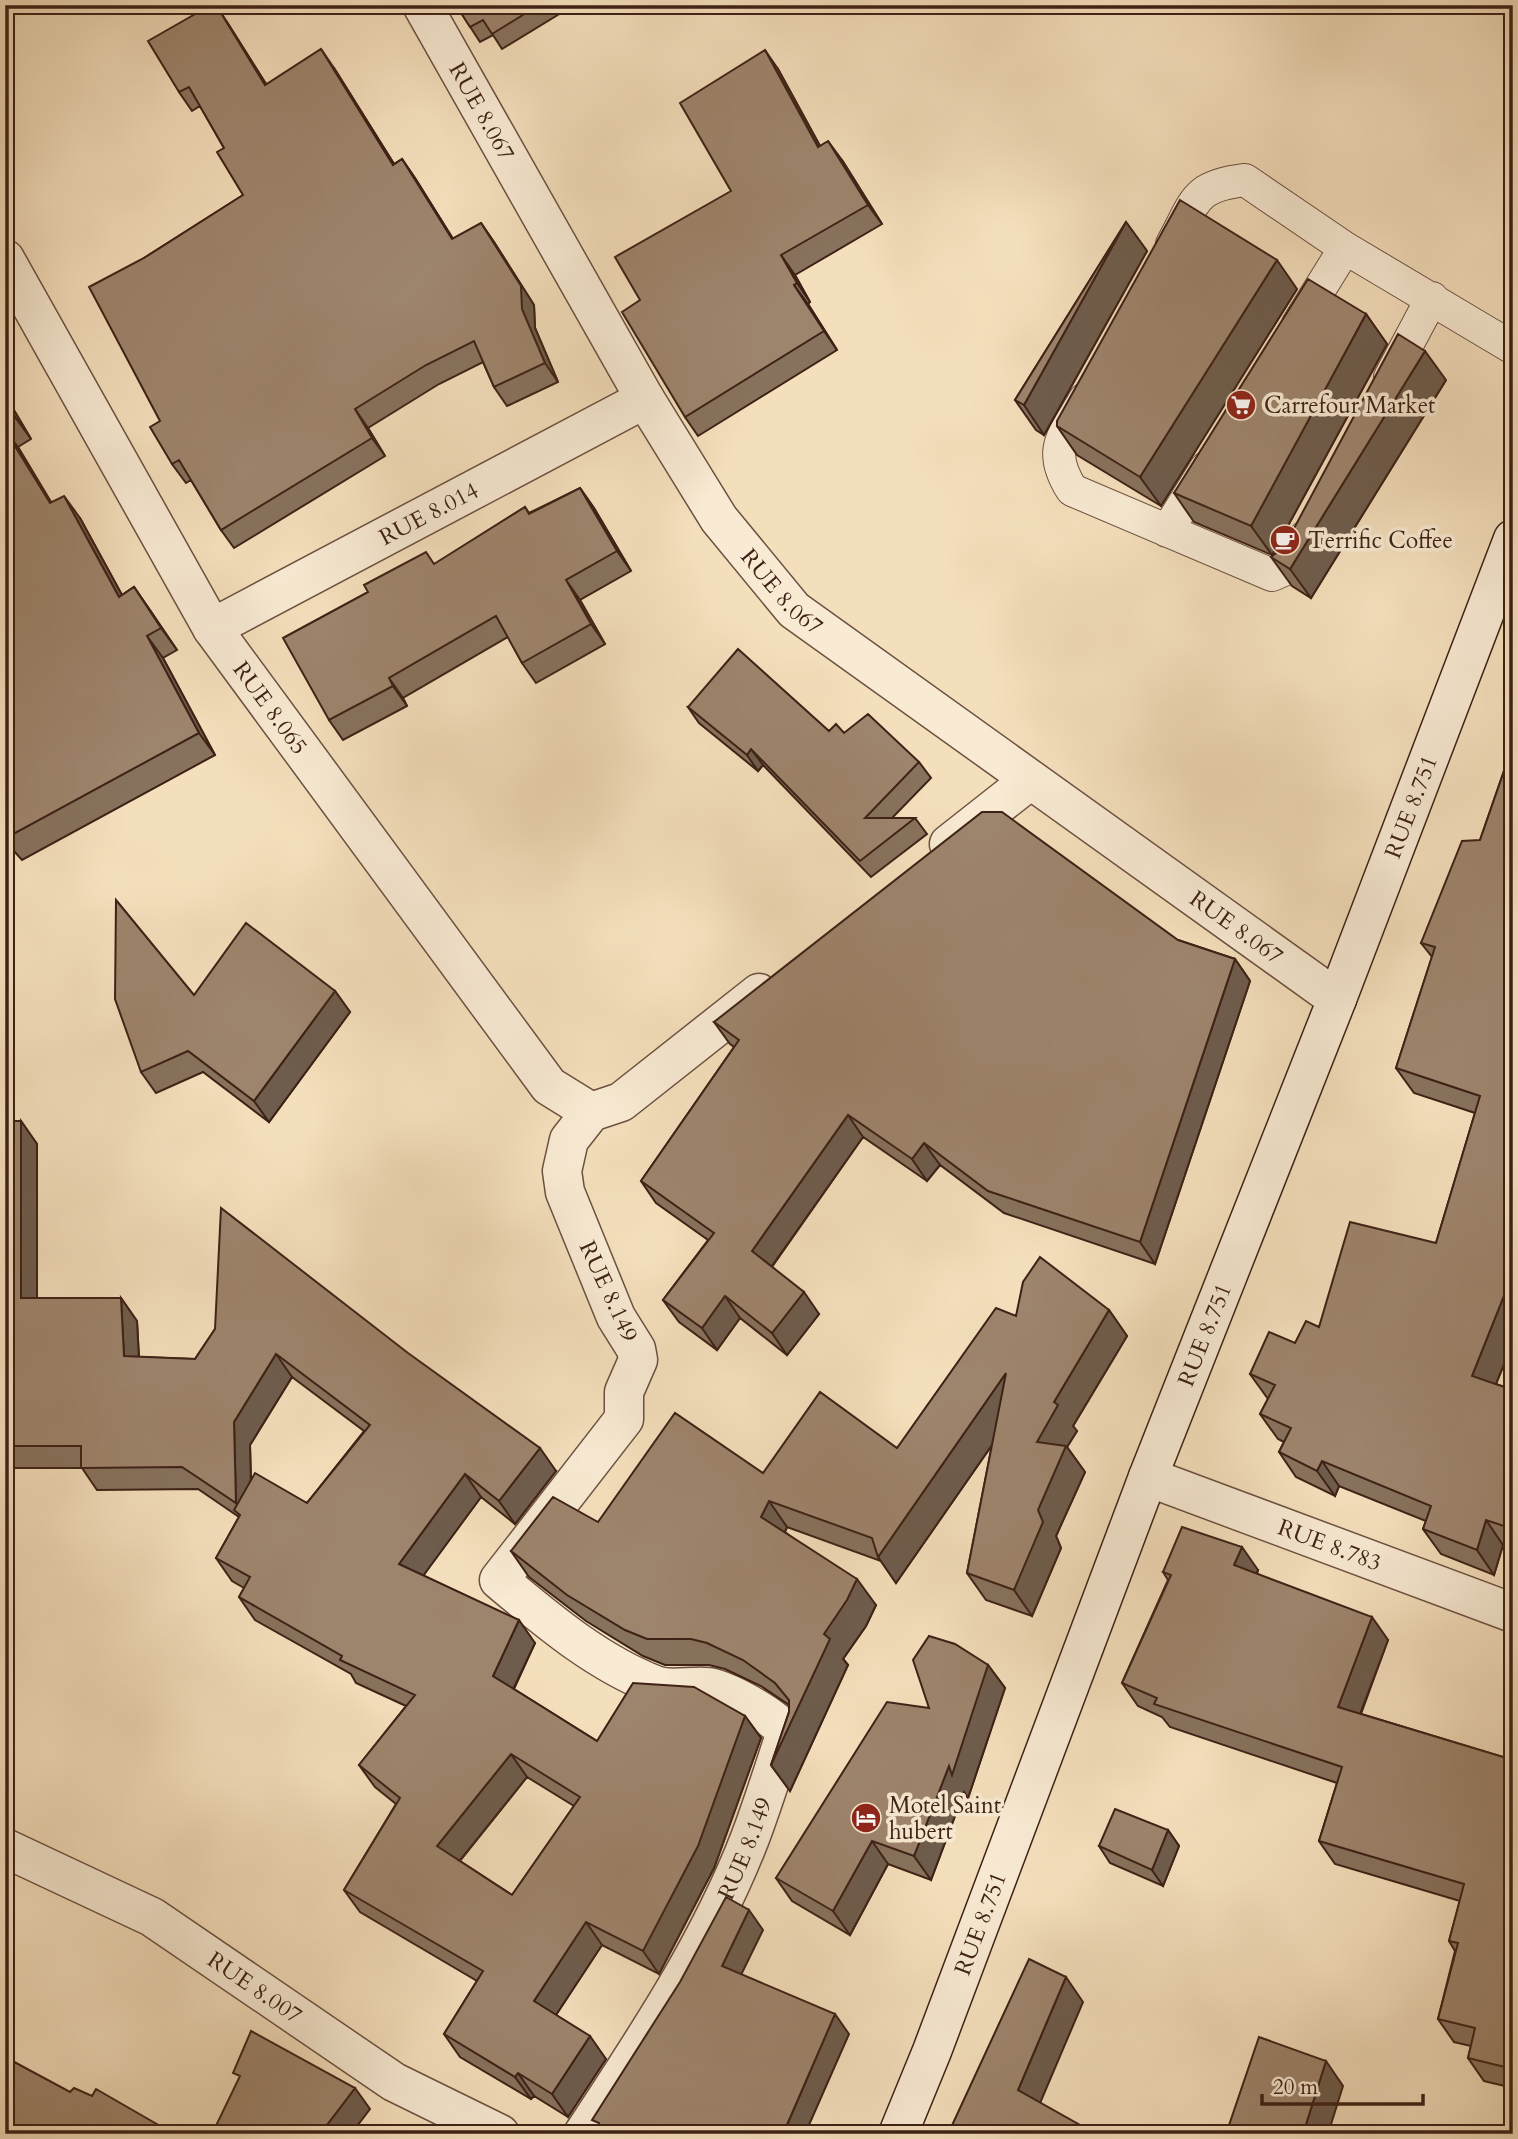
<svg xmlns="http://www.w3.org/2000/svg" width="1518" height="2139" font-family="Cardo,serif">
  <style>
    .lines { fill: none; stroke-linecap: round; stroke-linejoin: round }
    .lane-casing { stroke: #6c5040; stroke-width: 34 }
    .street-casing { stroke: #6c5040; stroke-width: 41 }
    .secondary-casing { stroke: #3e2116; stroke-width: 41 }
    .lane { stroke: #f8ead3; stroke-width: 32 }
    .street { stroke: #f8ead3; stroke-width: 38 }
    .secondary { stroke: #f8ead3; stroke-width: 38 }
    .wall { fill: #87725d; stroke: #3e2116; stroke-width: 2; fill-rule: evenodd }
    .shaded-wall { fill: #6e5c4c; stroke: #3e2116; stroke-width: 2 }
    .building { fill: #9d846c; stroke: #3e2116; stroke-width: 2; fill-rule: evenodd }
    .labels { text-anchor: middle; stroke-width: 7; stroke-linejoin: round; paint-order: stroke }
    .street-label { font-size: 23px; fill: #3e2116; stroke: #f8ead3 }
    .poi-label { font-size: 23px; fill: #3e2116; stroke: #f8ead3; text-anchor: start }
  </style>
  <rect width="100%" height="100%" fill="#f4dfbc"/>
  <filter id="stains"><feTurbulence type="fractalNoise" baseFrequency=".00286" numOctaves="4"/><feColorMatrix values="0 0 0 0 .2 0 0 0 0 .09 0 0 0 0 .02 0 0 0 .5 -.17"/></filter>
  <radialGradient id="worn" r=".72"><stop offset=".6" stop-color="#630" stop-opacity="0"/><stop offset="1" stop-color="#630" stop-opacity=".3"/></radialGradient>
  <g class="lines">
    <g class="lane-casing">
      <path id="lane" d="M 1172,244 C 1196,201 1193,186 1245,180 L 1345,248 L 1513,348
        M 1298,324 L 1345,248
        M 1390,377 L 1432,298
        M 1085,399 C 1064,436 1046,449 1072,490 L 1272,575 L 1288,568 L 1305,537
        M 1167,531 L 1206,468"/>
    </g>
    <g class="street-casing">
      <g id="street">
        <path id="s1" d="M 422,5 L 645,399 L 719,519 L 794,610 L 1337,999"/>
        <path id="s2" d="M 5,259 L 212,628 L 549,1086 L 591,1112"/>
        <path id="s3" d="M 212,628 L 645,399"/>
        <path d="M 949,844 L 1029,781"/>
        <path id="s4" d="M 1148,1477 L 1513,1613"/>
        <path id="s5" d="M 5,1848 L 152,1917 L 394,2082 L 500,2134"/>
        <path id="s6" d="M 583,2134 C 645,2040 709,1944 750,1838 C 763,1804 774,1768 786,1732 C 773,1716 730,1691 708,1687 C 691,1685 670,1691 655,1685 C 596,1662 547,1620 499,1580 L 624,1419 L 624,1392 L 638,1360 L 636,1349 L 616,1317 L 565,1192 L 562,1171 L 569,1140 L 591,1112 L 621,1102 L 759,993"/>
      </g>
    </g>
    <g class="secondary-casing">
      <g id="secondary">
        <path id="s7" d="M 898,2134 L 932,2051 L 1148,1477 L 1337,999 L 1513,539"/>
      </g>
    </g>
    <use href="#lane" class="lane"/>
    <use href="#street" class="street"/>
    <use href="#secondary" class="secondary"/>
  </g>
  <path class="wall" d="M 456,5 L 574,5 L 502,49 L 493,35 L 480,42 Z
    M 227,22 L 266,84 L 334,68 L 394,164 L 402,159 L 415,178 L 453,239 L 481,223 L 494,242 L 534,305 L 535,328 L 558,382 L 507,406 L 494,387 L 483,362 L 439,384 L 368,428 L 385,456 L 234,548 L 221,530 L 191,480 L 186,483 L 172,464 L 160,421 L 144,258 L 243,195 L 224,148 L 200,106 L 192,111 L 179,92 Z
    M 778,69 L 820,146 L 842,160 L 882,224 L 795,275 L 810,302 L 808,304 L 837,350 L 698,436 L 685,417 L 731,191 Z
    M 1126,222 L 1147,251 L 1044,435 L 1036,430 L 1015,400 Z
    M 1297,289 L 1161,506 L 1077,455 L 1057,426 Z
    M 1366,314 L 1387,344 L 1272,555 L 1194,522 L 1174,493 Z
    M 1446,380 L 1311,598 L 1292,586 L 1271,557 L 1284,547 Z
    M 5,395 L 31,439 L 18,447 L 51,503 L 80,518 L 122,595 L 134,587 L 177,650 L 163,658 L 215,755 L 22,860 L 5,841 L 5,662 L 11,659 L 5,650 Z
    M 580,488 L 594,508 L 631,571 L 580,600 L 605,644 L 536,683 L 522,663 L 508,637 L 403,698 L 407,706 L 343,740 L 329,720 L 435,564 L 525,507 L 529,513 Z
    M 688,707 L 844,733 L 919,762 L 931,778 L 892,818 L 915,818 L 927,834 L 871,877 L 763,765 L 758,771 L 699,723 Z
    M 1513,745 L 1513,1342 L 1496,1384 L 1513,1390 L 1513,1548 L 1503,1545 L 1494,1575 L 1441,1554 L 1423,1529 L 1426,1521 L 1339,1486 L 1335,1496 L 1296,1477 L 1279,1452 L 1284,1442 L 1278,1439 L 1260,1414 L 1268,1399 L 1250,1374 L 1319,1327 L 1436,1243 L 1475,1113 L 1414,1093 L 1396,1068 L 1432,957 L 1421,943 L 1480,840 Z
    M 1178,940 L 1235,959 L 1250,981 L 1155,1264 L 1004,1213 L 940,1165 L 927,1181 L 863,1137 L 772,1267 L 819,1314 L 787,1355 L 740,1318 L 717,1350 L 679,1322 L 663,1300 L 708,1240 L 656,1203 L 641,1181 L 734,1047 L 730,1044 L 714,1022 Z
    M 335,991 L 350,1012 L 269,1122 L 203,1072 L 156,1093 L 141,1072 L 194,995 Z
    M 5,1121 L 21,1121 L 37,1144 L 37,1298 L 121,1298 L 137,1321 L 139,1357 L 195,1359 L 215,1329 L 556,1471 L 515,1524 L 481,1497 L 423,1575 L 535,1643 L 514,1689 L 597,1741 L 745,1716 L 761,1738 L 714,1868 L 659,1974 L 602,1945 L 556,2015 L 606,2059 L 568,2117 L 534,2096 L 531,2099 L 460,2057 L 444,2034 L 477,1981 L 360,1912 L 344,1890 L 396,1804 L 375,1787 L 359,1765 L 406,1706 L 356,1683 L 351,1674 L 255,1620 L 239,1597 L 244,1588 L 232,1581 L 216,1558 L 239,1517 L 198,1489 L 97,1490 L 82,1468 L 5,1468 ZM 292,1377 L 364,1431 L 307,1503 L 251,1480 L 250,1445 ZM 527,1777 L 574,1806 L 512,1895 L 460,1861 Z
    M 1109,1310 L 1127,1336 L 1073,1426 L 1077,1431 L 1067,1447 L 1085,1472 L 1056,1536 L 1061,1548 L 1032,1616 L 986,1600 L 967,1573 L 992,1445 L 896,1583 L 881,1561 L 787,1527 L 785,1532 L 876,1605 L 866,1626 L 843,1659 L 848,1665 L 790,1791 L 771,1765 L 789,1712 L 789,1705 L 761,1686 L 725,1669 L 709,1665 L 665,1665 L 643,1656 L 586,1621 L 529,1577 L 511,1551 L 598,1522 L 763,1473 L 897,1448 L 1016,1316 Z
    M 1258,1570 L 1257,1574 L 1388,1640 L 1361,1714 L 1513,1760 L 1513,2088 L 1484,2081 L 1468,2058 L 1471,2046 L 1454,2042 L 1438,2019 L 1455,1951 L 1449,1941 L 1460,1901 L 1335,1864 L 1319,1841 L 1337,1783 L 1170,1727 L 1162,1717 L 1138,1706 L 1122,1683 L 1168,1580 L 1163,1572 Z
    M 988,1665 L 1005,1688 L 968,1798 L 964,1792 L 931,1880 L 888,1864 L 850,1935 L 792,1901 L 776,1878 Z
    M 1168,1830 L 1179,1846 L 1163,1886 L 1110,1863 L 1099,1846 Z"/>
  <path class="shaded-wall" d="M 216,5 L 227,22 L 278,103 L 265,85 Z
    M 321,49 L 334,68 L 406,183 L 393,165 Z
    M 765,50 L 778,69 L 831,166 L 818,147 Z
    M 828,141 L 842,160 L 882,224 L 868,205 Z
    M 402,159 L 415,178 L 465,258 L 452,239 Z
    M 1126,222 L 1147,251 L 1044,435 L 1024,405 Z
    M 481,223 L 494,242 L 534,305 L 535,328 L 558,382 L 545,363 Z
    M 781,255 L 795,275 L 810,302 L 797,283 Z
    M 1277,260 L 1297,289 L 1161,506 L 1140,477 Z
    M 794,285 L 808,304 L 837,350 L 824,331 Z
    M 1366,314 L 1387,344 L 1272,555 L 1251,526 Z
    M 1425,351 L 1446,380 L 1311,598 L 1290,569 Z
    M 5,395 L 31,439 L 15,417 L 5,400 Z
    M 355,409 L 368,428 L 385,456 L 372,438 Z
    M 5,430 L 18,447 L 65,525 L 50,503 Z
    M 580,488 L 594,508 L 631,571 L 617,551 Z
    M 64,496 L 80,518 L 135,619 L 119,597 Z
    M 566,580 L 580,600 L 605,644 L 591,624 Z
    M 134,587 L 150,610 L 177,650 L 161,628 Z
    M 147,636 L 163,658 L 215,755 L 199,733 Z
    M 389,678 L 403,698 L 407,706 L 393,686 Z
    M 751,749 L 763,765 L 758,771 L 747,755 Z
    M 1235,959 L 1250,981 L 1155,1264 L 1140,1242 Z
    M 335,991 L 350,1012 L 269,1122 L 254,1101 Z
    M 848,1115 L 863,1137 L 767,1273 L 752,1251 Z
    M 21,1121 L 37,1144 L 37,1321 L 21,1298 Z
    M 924,1143 L 940,1165 L 927,1181 L 912,1159 Z
    M 1513,1273 L 1513,1342 L 1489,1401 L 1472,1376 Z
    M 804,1292 L 819,1314 L 787,1355 L 772,1333 Z
    M 725,1296 L 740,1318 L 717,1350 L 702,1328 Z
    M 121,1298 L 137,1321 L 140,1379 L 124,1356 Z
    M 1109,1310 L 1127,1336 L 1073,1426 L 1077,1431 L 1067,1447 L 1085,1472 L 1056,1536 L 1061,1548 L 1032,1616 L 1014,1590 L 1037,1442 L 1054,1402 Z
    M 276,1354 L 292,1377 L 250,1445 L 252,1526 L 236,1503 L 234,1422 Z
    M 1006,1373 L 1024,1399 L 896,1583 L 878,1557 Z
    M 540,1448 L 556,1471 L 515,1524 L 499,1501 Z
    M 1322,1461 L 1339,1486 L 1335,1496 L 1317,1471 Z
    M 465,1474 L 481,1497 L 415,1587 L 399,1564 Z
    M 769,1501 L 787,1527 L 780,1543 L 761,1517 Z
    M 1513,1519 L 1513,1533 L 1510,1528 Z
    M 1486,1520 L 1503,1545 L 1494,1575 L 1477,1550 Z
    M 1242,1547 L 1258,1570 L 1250,1588 L 1234,1565 Z
    M 857,1579 L 876,1605 L 866,1626 L 843,1659 L 848,1665 L 790,1791 L 771,1765 L 824,1634 Z
    M 1372,1617 L 1388,1640 L 1354,1730 L 1338,1707 Z
    M 519,1620 L 535,1643 L 509,1698 L 493,1676 Z
    M 988,1665 L 1005,1688 L 968,1798 L 964,1792 L 931,1880 L 914,1856 Z
    M 745,1716 L 761,1738 L 714,1868 L 659,1974 L 643,1951 Z
    M 511,1754 L 527,1777 L 453,1869 L 437,1846 Z
    M 1168,1830 L 1179,1846 L 1163,1886 L 1152,1870 Z
    M 872,1841 L 888,1864 L 850,1935 L 833,1911 Z
    M 749,1910 L 763,1930 L 736,1985 L 722,1966 Z
    M 586,1922 L 602,1945 L 550,2024 L 534,2001 Z
    M 1066,1977 L 1083,2002 L 1035,2115 L 1018,2090 Z
    M 835,2014 L 849,2034 L 805,2134 L 783,2134 Z
    M 590,2036 L 606,2059 L 568,2117 L 552,2094 Z
    M 1326,2061 L 1343,2086 L 1328,2134 L 1303,2134 Z
    M 518,2073 L 534,2096 L 531,2099 L 515,2077 Z
    M 355,2088 L 370,2109 L 351,2134 L 320,2134 Z"/>
  <path class="building" d="M 211,5 L 216,5 L 265,85 L 321,49 L 393,165 L 402,159 L 452,239 L 481,223 L 521,286 L 522,309 L 545,363 L 494,387 L 474,341 L 426,365 L 355,409 L 372,438 L 221,530 L 179,460 L 172,464 L 150,427 L 160,421 L 89,287 L 144,258 L 243,195 L 217,152 L 224,148 L 189,87 L 179,92 L 148,41 Z
    M 456,5 L 539,5 L 492,34 L 483,20 L 470,27 Z
    M 765,50 L 818,147 L 828,141 L 868,205 L 781,255 L 797,283 L 794,285 L 824,331 L 685,417 L 622,312 L 640,300 L 615,257 L 731,191 L 680,103 Z
    M 1180,200 L 1277,260 L 1140,477 L 1057,426 L 1057,421 Z
    M 1126,222 L 1024,405 L 1015,400 Z
    M 1308,279 L 1366,314 L 1251,526 L 1174,493 Z
    M 1398,334 L 1425,351 L 1290,569 L 1271,557 L 1284,547 Z
    M 5,400 L 15,417 L 5,423 Z
    M 5,430 L 50,503 L 64,496 L 119,597 L 134,587 L 161,628 L 147,636 L 199,733 L 6,838 L 5,837 L 5,662 L 11,659 L 5,650 Z
    M 580,488 L 617,551 L 566,580 L 591,624 L 522,663 L 496,616 L 389,678 L 393,686 L 329,720 L 283,638 L 368,592 L 364,585 L 426,552 L 434,564 L 525,507 L 529,514 Z
    M 738,649 L 829,731 L 836,724 L 844,733 L 868,714 L 919,762 L 865,818 L 915,818 L 860,861 L 751,749 L 747,755 L 688,707 Z
    M 1513,745 L 1513,1273 L 1472,1376 L 1513,1390 L 1513,1519 L 1510,1528 L 1486,1520 L 1477,1550 L 1423,1529 L 1431,1506 L 1322,1461 L 1317,1471 L 1279,1452 L 1291,1428 L 1260,1414 L 1275,1385 L 1250,1374 L 1269,1332 L 1295,1343 L 1306,1321 L 1319,1327 L 1350,1222 L 1436,1243 L 1480,1096 L 1396,1068 L 1435,947 L 1421,943 L 1462,841 L 1480,840 Z
    M 982,812 L 1002,812 L 1178,940 L 1235,959 L 1140,1242 L 988,1191 L 924,1143 L 912,1159 L 848,1115 L 752,1251 L 804,1292 L 772,1333 L 725,1296 L 702,1328 L 663,1300 L 714,1233 L 641,1181 L 739,1040 L 714,1022 Z
    M 116,900 L 194,995 L 246,923 L 335,991 L 254,1101 L 188,1051 L 141,1072 L 115,999 Z
    M 5,1121 L 21,1121 L 21,1298 L 121,1298 L 124,1356 L 195,1359 L 215,1329 L 221,1208 L 408,1353 L 540,1448 L 499,1501 L 465,1474 L 399,1564 L 519,1620 L 493,1676 L 597,1741 L 633,1683 L 694,1687 L 745,1716 L 698,1846 L 643,1951 L 586,1922 L 534,2001 L 590,2036 L 552,2094 L 518,2073 L 515,2077 L 444,2034 L 483,1971 L 344,1890 L 400,1798 L 359,1765 L 415,1695 L 340,1660 L 342,1656 L 239,1597 L 250,1577 L 216,1558 L 240,1515 L 234,1510 L 255,1473 L 307,1503 L 370,1425 L 276,1354 L 234,1422 L 236,1503 L 182,1467 L 81,1468 L 81,1446 L 5,1446 ZM 511,1754 L 580,1797 L 512,1895 L 437,1846 Z
    M 1040,1257 L 1109,1310 L 1054,1402 L 1058,1405 L 1037,1442 L 1066,1446 L 1038,1510 L 1043,1522 L 1014,1590 L 967,1573 L 1006,1373 L 878,1557 L 872,1538 L 769,1501 L 761,1517 L 857,1579 L 847,1600 L 824,1634 L 830,1639 L 771,1765 L 789,1712 L 789,1700 L 775,1683 L 743,1660 L 707,1643 L 691,1639 L 647,1639 L 625,1630 L 567,1595 L 511,1551 L 553,1497 L 598,1522 L 675,1413 L 763,1473 L 820,1392 L 897,1448 L 996,1308 L 1016,1316 L 1023,1282 Z
    M 1182,1527 L 1242,1547 L 1234,1565 L 1372,1617 L 1338,1707 L 1513,1760 L 1513,2069 L 1468,2058 L 1475,2028 L 1438,2019 L 1458,1943 L 1449,1941 L 1464,1884 L 1319,1841 L 1342,1767 L 1154,1704 L 1157,1698 L 1122,1683 L 1171,1575 L 1163,1572 Z
    M 929,1636 L 955,1644 L 988,1665 L 952,1775 L 949,1766 L 914,1856 L 872,1841 L 833,1911 L 776,1878 L 887,1702 L 929,1708 L 913,1660 Z
    M 1115,1809 L 1168,1830 L 1152,1870 L 1099,1846 Z
    M 726,1897 L 749,1910 L 722,1966 L 835,2014 L 783,2134 L 594,2134 L 599,2123 L 592,2120 L 680,1982 Z
    M 1029,1959 L 1066,1977 L 1018,2090 L 1096,2134 L 948,2134 Z
    M 251,2031 L 355,2088 L 320,2134 L 212,2134 L 240,2076 L 233,2073 Z
    M 1259,2037 L 1326,2061 L 1303,2134 L 1226,2134 Z
    M 5,2057 L 70,2092 L 74,2088 L 92,2096 L 96,2089 L 174,2134 L 5,2134 Z"/>
  <defs>
    <g id="supermarket-disc" transform="scale(1.575)"><circle r="9.5" fill="#8f2418" stroke="#f8ead3"/><path d="M-6-5.5h2.5l.6 2H6L4.5 2H-2.5L-4.4-4H-6ZM-1.5 3.2a1.3 1.3 0 1 0 .1 0ZM3 3.2a1.3 1.3 0 1 0 .1 0Z" fill="#fff"/></g>
    <g id="cafe-disc" transform="scale(1.575)"><circle r="9.5" fill="#8f2418" stroke="#f8ead3"/><path d="M-5.5-4.5H6V0H3Q3 3.5 0 3.5H-2.5Q-5.5 3.5-5.5 0ZM3-3.2v2h1.7v-2ZM-6 4.5H4V6H-6Z" fill="#fff"/></g>
    <g id="hotel-disc" transform="scale(1.575)"><circle r="9.5" fill="#8f2418" stroke="#f8ead3"/><path d="M-6-4.5h1.5V1H6V5H4.5V3h-9V5H-6ZM-4 0a1.8 1.8 0 1 1 3.6 0ZM.5 0V-2.5h3Q6-2.5 6 0Z" fill="#fff"/></g>
  </defs>
  <g fill-rule="evenodd">
    <use href="#supermarket-disc" x="1241" y="405"/>
    <use href="#cafe-disc" x="1285" y="540"/>
    <use href="#hotel-disc" x="866" y="1818"/>
  </g>
  <g class="labels">
    <g class="street-label">
      <text dy="8" stroke="none"><textPath href="#s1" startOffset="122">RUE 8.067</textPath></text>
      <text dy="8" stroke="none"><textPath href="#s3" startOffset="245">RUE 8.014</textPath></text>
      <text dy="8" stroke="none"><textPath href="#s1" startOffset="690">RUE 8.067</textPath></text>
      <text dy="8" stroke="none"><textPath href="#s2" startOffset="522">RUE 8.065</textPath></text>
      <text dy="8" stroke="none"><textPath href="#s7" startOffset="1423">RUE 8.751</textPath></text>
      <text dy="8" stroke="none"><textPath href="#s1" startOffset="1256">RUE 8.067</textPath></text>
      <text transform="translate(609 1291) rotate(65)" y="8">RUE 8.149</text>
      <text dy="8" stroke="none"><textPath href="#s7" startOffset="856">RUE 8.751</textPath></text>
      <text dy="8" stroke="none"><textPath href="#s4" startOffset="194">RUE 8.783</textPath></text>
      <text dy="8" stroke="none"><textPath href="#s6" startOffset="329">RUE 8.149</textPath></text>
      <text dy="8" stroke="none"><textPath href="#s7" startOffset="226">RUE 8.751</textPath></text>
      <text dy="8" stroke="none"><textPath href="#s5" startOffset="287">RUE 8.007</textPath></text>
    </g>
    <g class="poi-label">
      <text x="1264" y="413">Carrefour Market</text>
      <text x="1308" y="548">Terrific Coffee</text>
      <text x="889" y="1813">Motel Saint<tspan x="889" dy="26">hubert</tspan></text>
    </g>
  </g>
  <rect width="1518" height="2139" fill="none" stroke="#f4dfbc" stroke-width="28"/>
  <rect x="7" y="7" width="1504" height="2125" fill="none" stroke="#3e2116" stroke-width="3.5"/>
  <rect x="14" y="14" width="1490" height="2111" fill="none" stroke="#3e2116" stroke-width="2"/>
  <path d="M1262 2094v10h161v-10" fill="none" stroke="#3e2116" stroke-width="3.5"/>
  <text x="1273" y="2094" font-size="21" fill="#3e2116" stroke="#f8ead3" stroke-width="5" paint-order="stroke">20 m</text>
  <rect width="100%" height="100%" filter="url(#stains)"/>
  <rect width="100%" height="100%" fill="url(#worn)"/>
</svg>
